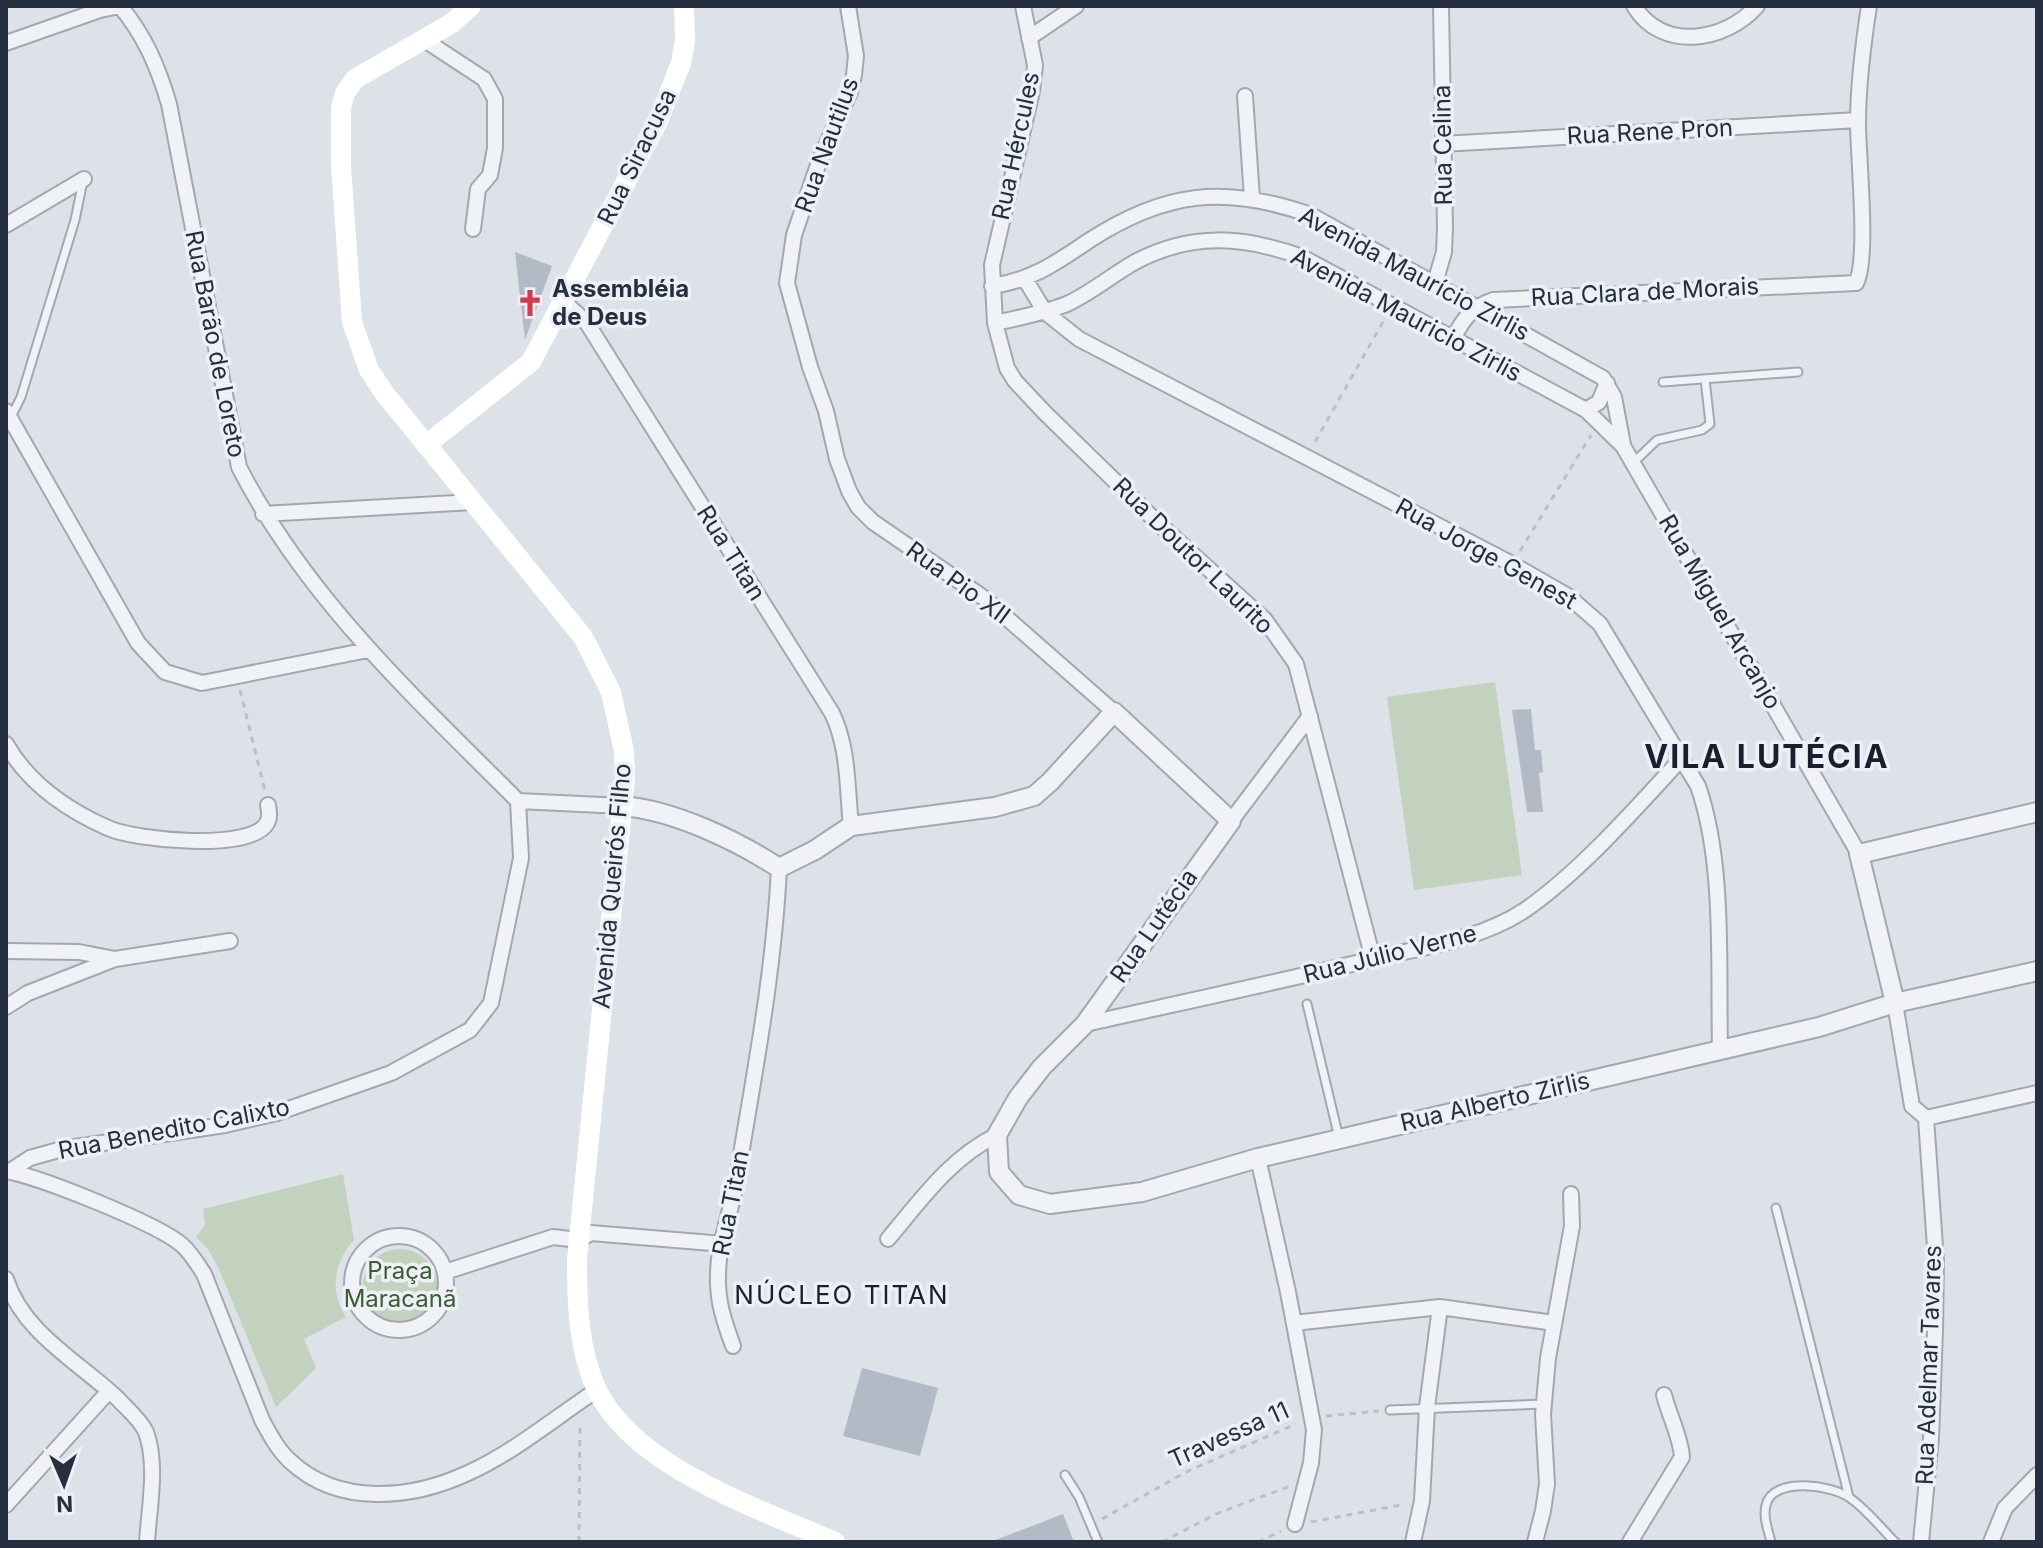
<svg xmlns="http://www.w3.org/2000/svg" width="2043" height="1548" font-family="Inter,sans-serif">
  <style>
    .green { fill: #c3d2be }
    .building { fill: #b4bac5 }
    .lines { fill: none; stroke-linecap: round; stroke-linejoin: round }
    .service-casing { stroke: #a2a8b2; stroke-width: 11 }
    .minor-casing { stroke: #a2a8b2; stroke-width: 18 }
    .tertiary-casing { stroke: #a2a8b2; stroke-width: 22 }
    .path { stroke: #bbbfc6; stroke-width: 3; stroke-dasharray: 6 6; stroke-linecap: butt }
    .service { stroke: #f0f2f6; stroke-width: 7 }
    .minor { stroke: #f0f2f6; stroke-width: 14 }
    .tertiary { stroke: #f0f2f6; stroke-width: 18 }
    .secondary { stroke: #fff; stroke-width: 20 }
    .labels { text-anchor: middle; stroke-width: 7; stroke-linejoin: round; paint-order: stroke }
    .street-label { font-size: 24px; fill: #262f3f; stroke: #edf0f6 }
    .poi-label { font-size: 24px; font-weight: bold; fill: #262f3f; stroke: #edf0f6; text-anchor: start }
    .park-label { font-size: 24px; fill: #3a5c32; stroke: #edf0f6 }
    .neighbourhood-label { font-size: 26px; letter-spacing: 2px; fill: #182030; stroke: #edf0f6 }
    .district-label { font-size: 32px; font-weight: bold; letter-spacing: 2px; fill: #182030; stroke: #edf0f6 }
  </style>
  <rect width="100%" height="100%" fill="#dde1e8"/>
  <path class="green" d="M 1495,682 L 1522,875 L 1414,890 L 1387,697 Z
    M 343,1174 L 354,1240 C 334,1261 329,1292 346,1317 L 304,1339 L 316,1368 L 276,1407 L 219,1269 L 208,1249 L 196,1237 L 205,1225 L 203,1209 Z
    M363 1286a37 37 0 1 1 74 0a37 37 0 1 1-74 0Z"/>
  <path class="building" d="M 515,252 L 552,266 L 525,340 Z
    M 1531,709 L 1535,750 L 1541,750 L 1543,772 L 1539,773 L 1543,812 L 1527,812 L 1512,710 Z
    M 862,1368 L 938,1388 L 920,1456 L 843,1436 Z
    M 1063,1514 L 1074,1542 L 993,1542 L 993,1541 Z"/>
  <g class="lines">
    <g class="service-casing">
      <path id="service" d="M 1663,382 L 1798,372
        M 6,427 L 21,397 L 75,220 L 83,181
        M 1634,462 L 1657,440 L 1702,430 L 1710,424 L 1705,379
        M 1307,1004 L 1339,1138
        M 1776,1208 L 1849,1497
        M 1390,1410 L 1544,1404
        M 1065,1475 L 1079,1497 L 1098,1542
        M 1771,1542 C 1768,1530 1763,1517 1766,1505 C 1773,1476 1833,1485 1850,1498 C 1867,1510 1881,1528 1895,1542"/>
    </g>
    <g class="minor-casing">
      <path id="minor" d="M 848,6 L 856,56 L 854,75 L 850,92 L 820,159 L 794,235 L 787,283 L 810,367 L 826,411 L 837,459 L 849,491 L 858,507 L 873,522 L 984,598 L 1114,712
        M 1023,6 L 1035,65 L 1032,91 L 992,265 L 995,323 L 1007,368 L 1015,381 L 1045,413 L 1159,524 L 1265,620 L 1296,664 L 1373,959
        M 1634,6 C 1662,52 1725,42 1757,6
        M 1029,38 L 1076,6
        M 423,39 L 484,79 L 495,99 L 495,148 L 490,175 L 478,189 L 473,229
        M 6,43 L 100,10 L 120,6 C 145,36 158,67 169,104 L 239,467 C 306,598 416,699 518,801 L 622,806
        M 1245,96 L 1252,198
        M 1442,144 L 1858,120
        M 6,225 L 84,179
        M 1025,279 L 1045,312 L 1079,339 L 1512,564 L 1568,596 L 1600,624 L 1698,786 C 1725,863 1718,967 1720,1049
        M 1435,283 L 1444,252 L 1445,228 L 1441,6
        M 992,286 C 1033,280 1057,262 1090,240 C 1166,191 1225,185 1311,215 L 1603,378 L 1614,397 L 1623,445
        M 563,301 L 587,323 L 832,713 C 849,748 847,789 851,826
        M 995,323 C 1019,318 1044,313 1067,304 C 1091,293 1112,275 1135,262 C 1191,232 1244,236 1302,257 L 1586,410 L 1623,446 L 1859,854
        M 1453,339 C 1463,319 1471,308 1493,300 L 1856,283 C 1869,260 1858,156 1858,123 C 1858,84 1863,45 1869,6
        M 1586,410 L 1599,402 L 1607,383
        M 6,411 L 138,643 L 165,672 L 202,683 L 368,650
        M 263,514 L 473,502
        M 6,744 C 29,784 67,810 108,828 C 134,840 251,852 267,823 C 270,818 269,810 268,805
        M 1231,821 L 1310,716
        M 6,951 L 79,952 L 115,959 L 230,941
        M 1895,1003 L 1912,1106 L 1926,1118 L 1936,1261 L 1935,1331 L 1931,1438 L 1921,1542
        M 6,1007 L 28,993 L 115,959
        M 1085,1024 C 1184,1002 1283,981 1381,957 C 1430,946 1483,938 1525,910 C 1580,872 1636,808 1682,758
        M 1926,1118 L 2037,1093
        M 1258,1158 L 1288,1292 L 1314,1430 L 1311,1463 L 1295,1524
        M 6,1171 C 38,1176 158,1224 182,1245 C 191,1253 197,1263 204,1274 L 262,1420 C 270,1435 278,1450 290,1461 C 339,1507 412,1499 468,1473 C 513,1453 556,1417 597,1390
        M 10,1171 L 30,1158 L 62,1149 L 225,1125 L 277,1113 L 391,1073 L 470,1030 L 491,1003 L 521,858 L 518,801
        M352 1283a47 47 0 1 1 94 0a47 47 0 1 1-94 0Z
        M 888,1239 C 921,1200 950,1158 997,1135
        M 445,1272 L 553,1237 L 578,1240 L 591,1233 L 724,1244
        M 6,1279 C 23,1333 79,1362 118,1399 C 127,1409 140,1419 146,1432 C 158,1465 149,1508 147,1542
        M 1294,1323 L 1440,1307 L 1554,1323
        M 733,1346 C 724,1321 717,1301 718,1275 C 718,1243 732,1210 737,1178 C 754,1075 774,973 779,868
        M 6,1505 L 109,1391
        M 1413,1542 L 1422,1501 L 1427,1407 L 1440,1307
        M 1535,1542 L 1543,1511 L 1547,1484 L 1543,1414 L 1548,1358 L 1572,1226 L 1571,1194
        M 1630,1542 L 1682,1457 C 1681,1438 1669,1415 1664,1395
        M 1991,1542 L 2005,1508 L 2037,1475"/>
    </g>
    <g class="tertiary-casing">
      <path id="tertiary" d="M 622,806 C 673,810 736,840 779,868 L 815,850 L 851,826 L 995,807 L 1034,796 L 1050,782 L 1114,712 L 1231,821 L 1085,1024 L 1042,1067 L 1018,1098 L 997,1135 L 999,1172 L 1019,1195 L 1050,1204 L 1142,1192 L 1258,1158 L 1819,1027 L 1895,1003 L 2037,971
        M 1895,1003 L 1859,854 L 2037,812"/>
    </g>
    <path class="path" d="M 1315,442 L 1384,320
      M 1520,551 L 1591,435
      M 240,690 L 265,791
      M 1326,1416 L 1379,1411
      M 1102,1519 L 1188,1471 L 1296,1424
      M 1311,1522 L 1406,1504
      M 579,1542 L 580,1422
      M 1162,1542 L 1216,1514 L 1290,1486
      M 1258,1542 L 1281,1531"/>
    <use href="#service" class="service"/>
    <use href="#minor" class="minor"/>
    <use href="#tertiary" class="tertiary"/>
    <path class="secondary" d="M 471,6 L 452,23 L 355,79 L 345,93 L 341,108 L 341,166 L 352,322 L 369,370 L 385,394 L 583,637 L 611,692 L 624,751 L 625,778 L 577,1259 C 577,1303 578,1350 597,1390 C 635,1468 760,1509 835,1542
      M 426,445 L 531,362 L 658,121 L 681,63 L 685,40 L 684,6"/>
  </g>
  <defs>
    <g id="church-bare" transform="scale(2.16)"><path d="M-1.2-6h2.4v3.5h3.3v2.4h-3.3V6h-2.4V-.1h-3.3v-2.4h3.3Z" fill="#d6394f" stroke="#edf0f6" stroke-width="2.5" paint-order="stroke"/></g>
  </defs>
  <g fill-rule="evenodd">
    <use href="#church-bare" x="530" y="303"/>
  </g>
  <g class="labels">
    <g class="street-label">
      <text transform="translate(1650 132) rotate(-3)" y="8">Rua Rene Pron</text>
      <text transform="translate(827 145) rotate(-70)" y="8">Rua Nautilus</text>
      <text transform="translate(1443 145) rotate(-91)" y="8">Rua Celina</text>
      <text transform="translate(1016 146) rotate(-78)" y="8">Rua Hércules</text>
      <text transform="translate(637 157) rotate(-64)" y="8">Rua Siracusa</text>
      <text transform="translate(1414 274) rotate(28)" y="8">Avenida Maurício Zirlis</text>
      <text transform="translate(1645 292) rotate(-3)" y="8">Rua Clara de Morais</text>
      <text transform="translate(1406 315) rotate(28)" y="8">Avenida Mauricio Zirlis</text>
      <text transform="translate(215 344) rotate(79)" y="8">Rua Barão de Loreto</text>
      <text transform="translate(731 553) rotate(58)" y="8">Rua Titan</text>
      <text transform="translate(1486 554) rotate(29)" y="8">Rua Jorge Genest</text>
      <text transform="translate(1193 556) rotate(44)" y="8">Rua Doutor Laurito</text>
      <text transform="translate(958 583) rotate(36)" y="8">Rua Pio XII</text>
      <text transform="translate(1720 612) rotate(60)" y="8">Rua Miguel Arcanjo</text>
      <text transform="translate(612 886) rotate(-85)" y="8">Avenida Queirós Filho</text>
      <text transform="translate(1154 926) rotate(-55)" y="8">Rua Lutécia</text>
      <text transform="translate(1390 954) rotate(-14)" y="8">Rua Júlio Verne</text>
      <text transform="translate(1495 1102) rotate(-13)" y="8">Rua Alberto Zirlis</text>
      <text transform="translate(174 1129) rotate(-11)" y="8">Rua Benedito Calixto</text>
      <text transform="translate(731 1203) rotate(-79)" y="8">Rua Titan</text>
      <text transform="translate(1929 1365) rotate(-88)" y="8">Rua Adelmar Tavares</text>
      <text transform="translate(1229 1435) rotate(-24)" y="8">Travessa 11</text>
    </g>
    <g class="poi-label">
      <text x="552" y="297">Assembléia<tspan x="552" dy="28">de Deus</tspan></text>
    </g>
    <g class="park-label">
      <text x="400" y="1279">Praça<tspan x="400" dy="28">Maracanã</tspan></text>
    </g>
    <g class="neighbourhood-label">
      <text x="842" y="1304">NÚCLEO TITAN</text>
    </g>
    <g class="district-label">
      <text x="1767" y="768">VILA LUTÉCIA</text>
    </g>
  </g>
  <rect width="2043" height="1548" fill="none" stroke="#262f3f" stroke-width="16"/>
  <g transform="translate(64 1484) rotate(178)" stroke="#edf0f6" stroke-width="6" paint-order="stroke">
  <path d="M0-6L14 30L0 20L-14 30Z" fill="#262f3f"/>
  <text y="-12" font-size="22" font-weight="bold" text-anchor="middle" fill="#262f3f">N</text>
  </g>
</svg>
